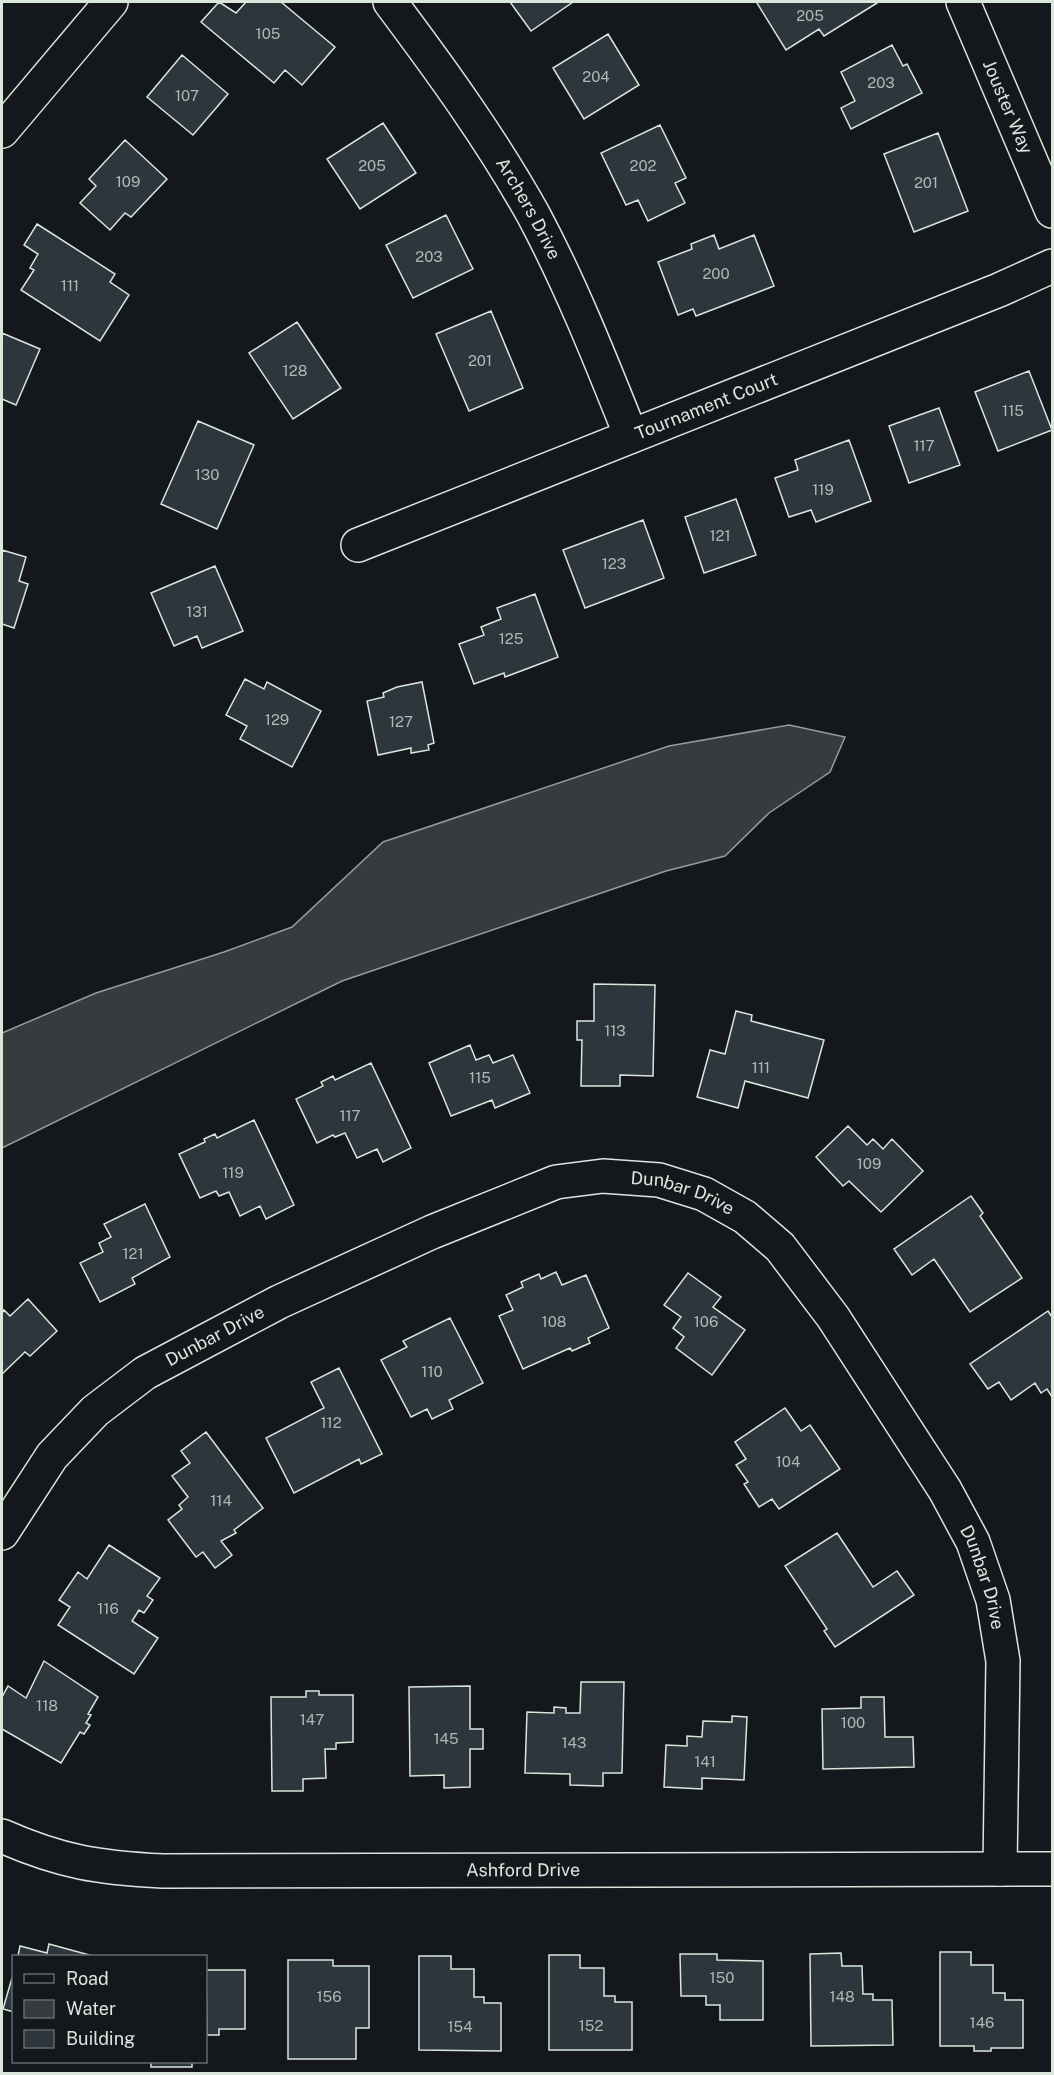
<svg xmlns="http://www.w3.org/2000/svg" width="1054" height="2075" font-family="'Public Sans',sans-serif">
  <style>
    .water { fill: #363b3e; stroke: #939e99; stroke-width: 1.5 }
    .building { fill: #2c363c; stroke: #d8e6dc; stroke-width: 1.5 }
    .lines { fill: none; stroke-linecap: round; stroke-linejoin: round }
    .minor-casing { stroke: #d8e6dc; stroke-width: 36 }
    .minor { stroke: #14181c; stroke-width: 33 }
    .labels { text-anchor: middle; stroke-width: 4.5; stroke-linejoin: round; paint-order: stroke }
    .number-label { font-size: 15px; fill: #adbab4 }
    .street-label { font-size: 18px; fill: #d8e6dc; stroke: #14181c }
  </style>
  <rect width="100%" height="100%" fill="#14181c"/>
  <path class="water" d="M 789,725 L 845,737 L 830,772 L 769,813 L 725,856 L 666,871 L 342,981 L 2,1148 L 2,1033 L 96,993 L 224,952 L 292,927 L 383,842 L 669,746 Z"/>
  <path class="building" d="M 219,2 L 236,13 L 246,2 L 281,2 L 335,47 L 302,85 L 285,70 L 274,83 L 201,22 Z
    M 510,2 L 573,2 L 531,31 Z
    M 759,2 L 876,2 L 877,3 L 824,36 L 819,29 L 786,50 L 757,3 Z
    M 608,34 L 639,85 L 584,119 L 553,68 Z
    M 892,45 L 903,66 L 907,64 L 922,93 L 851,129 L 841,108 L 855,101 L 841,72 Z
    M 182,55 L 228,94 L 193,135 L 147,97 Z
    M 383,123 L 416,173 L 360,209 L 327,159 Z
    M 660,125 L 686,178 L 675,183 L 685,203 L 648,221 L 638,200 L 626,205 L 601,153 Z
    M 938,133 L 968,211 L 914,232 L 884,154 Z
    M 125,140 L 167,179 L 131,217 L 125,213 L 110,230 L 80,203 L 96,186 L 89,179 Z
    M 446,215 L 473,269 L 413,298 L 386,245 Z
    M 37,224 L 115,274 L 110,282 L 129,295 L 100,341 L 21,290 L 34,270 L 30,268 L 38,254 L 24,245 Z
    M 714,235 L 719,249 L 754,235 L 774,286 L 696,316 L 693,309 L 678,315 L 658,262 L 692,249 L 691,244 Z
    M 491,311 L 523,388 L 469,411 L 436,334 Z
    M 297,322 L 341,388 L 293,419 L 249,353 Z
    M 2,333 L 40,349 L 16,405 L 2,399 Z
    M 1029,371 L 1052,430 L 998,451 L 975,392 Z
    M 939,408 L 960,465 L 909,483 L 889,426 Z
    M 198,421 L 254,445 L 217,529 L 161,504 Z
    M 849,440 L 871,501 L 816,522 L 811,510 L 789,517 L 775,478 L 798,470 L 795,460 Z
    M 736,499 L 756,555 L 704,573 L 685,517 Z
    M 643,520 L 664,578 L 585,608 L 563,550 Z
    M 2,550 L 26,557 L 19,581 L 28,584 L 14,628 L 2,624 Z
    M 215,566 L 243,631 L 202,648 L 197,636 L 174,646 L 151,593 Z
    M 535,594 L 558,657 L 505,677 L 504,673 L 474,684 L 459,644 L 484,635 L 481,627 L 501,619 L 497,608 Z
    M 245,679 L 264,689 L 267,682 L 321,711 L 292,767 L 240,739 L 247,726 L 226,715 Z
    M 422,682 L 434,743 L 428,745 L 429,750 L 411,753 L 411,748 L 378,755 L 367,701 L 384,697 L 383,693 L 397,687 Z
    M 594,984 L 655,985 L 653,1076 L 620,1075 L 620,1086 L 581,1086 L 582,1040 L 577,1040 L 577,1021 L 594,1021 Z
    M 736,1011 L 752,1015 L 751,1021 L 824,1040 L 808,1098 L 745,1081 L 738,1108 L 697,1097 L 710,1050 L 725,1054 Z
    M 470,1045 L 476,1060 L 489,1055 L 493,1063 L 513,1055 L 530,1093 L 495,1108 L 492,1100 L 451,1116 L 429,1063 Z
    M 371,1063 L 411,1148 L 383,1162 L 377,1149 L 357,1158 L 345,1133 L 335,1137 L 333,1135 L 317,1143 L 296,1099 L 323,1086 L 321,1082 L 333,1076 L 335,1080 Z
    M 254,1120 L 294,1205 L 266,1219 L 260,1206 L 240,1216 L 229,1192 L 219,1196 L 216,1191 L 200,1198 L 179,1154 L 205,1142 L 204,1139 L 215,1134 L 217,1138 Z
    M 848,1126 L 867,1145 L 873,1139 L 883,1149 L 892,1139 L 923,1171 L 881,1212 L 849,1181 L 843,1186 L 816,1157 Z
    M 971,1196 L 983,1213 L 980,1216 L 1022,1278 L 970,1312 L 934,1259 L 912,1275 L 894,1249 Z
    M 145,1204 L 170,1257 L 132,1278 L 135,1284 L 100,1302 L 80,1263 L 103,1252 L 99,1243 L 111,1237 L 104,1224 Z
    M 556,1272 L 562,1285 L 586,1275 L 609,1328 L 588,1338 L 590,1343 L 572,1351 L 570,1348 L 523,1369 L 499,1316 L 513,1310 L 506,1295 L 523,1287 L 521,1282 L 539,1274 L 541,1279 Z
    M 688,1273 L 721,1297 L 713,1307 L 745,1330 L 712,1375 L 676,1348 L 684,1337 L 673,1328 L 681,1317 L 664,1305 Z
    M 28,1299 L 57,1331 L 30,1356 L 25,1352 L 2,1374 L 2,1313 L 4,1310 L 10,1316 Z
    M 1048,1311 L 1052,1317 L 1052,1397 L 1047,1389 L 1041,1393 L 1035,1383 L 1011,1400 L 999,1382 L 988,1389 L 970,1364 Z
    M 450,1318 L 483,1383 L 449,1400 L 453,1409 L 432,1419 L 427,1409 L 411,1417 L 381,1360 L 407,1347 L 403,1341 Z
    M 339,1368 L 382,1454 L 361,1464 L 359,1459 L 294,1493 L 266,1438 L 324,1408 L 311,1382 Z
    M 785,1408 L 801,1431 L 810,1425 L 840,1469 L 779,1509 L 772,1499 L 759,1507 L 744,1484 L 748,1482 L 736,1465 L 746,1459 L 735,1442 Z
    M 206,1432 L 263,1508 L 234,1530 L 236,1533 L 221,1541 L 232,1555 L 215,1568 L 203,1552 L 196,1557 L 168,1520 L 182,1509 L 179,1505 L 188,1497 L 172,1476 L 190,1463 L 181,1451 Z
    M 837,1533 L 873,1587 L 897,1571 L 914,1595 L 835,1647 L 824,1631 L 827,1629 L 785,1566 Z
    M 109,1545 L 160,1578 L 147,1596 L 153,1600 L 144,1613 L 139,1610 L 132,1621 L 158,1638 L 134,1674 L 58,1625 L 70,1607 L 59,1600 L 78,1572 L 87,1579 Z
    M 44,1661 L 98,1697 L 88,1714 L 91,1715 L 86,1723 L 90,1725 L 84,1734 L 80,1732 L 61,1763 L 2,1729 L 2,1697 L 8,1686 L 26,1698 Z
    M 581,1682 L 624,1682 L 622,1773 L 603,1773 L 603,1786 L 570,1785 L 570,1774 L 525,1773 L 527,1712 L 554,1713 L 554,1707 L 566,1708 L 566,1713 L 580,1713 Z
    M 470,1686 L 470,1729 L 483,1729 L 483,1749 L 470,1749 L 470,1787 L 444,1788 L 444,1775 L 410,1776 L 409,1687 Z
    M 306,1691 L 319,1691 L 319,1695 L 353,1695 L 353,1742 L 336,1743 L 336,1749 L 325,1749 L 326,1778 L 303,1779 L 303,1791 L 272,1791 L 271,1697 L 306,1697 Z
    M 861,1697 L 884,1697 L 885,1737 L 913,1737 L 914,1767 L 823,1769 L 822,1709 L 861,1708 Z
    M 732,1716 L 747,1717 L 744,1780 L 702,1778 L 702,1789 L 664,1787 L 666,1745 L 687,1746 L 687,1736 L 702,1737 L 703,1721 L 732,1722 Z
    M 49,1944 L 93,1956 L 18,1956 L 20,1946 L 47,1953 Z
    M 940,1952 L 971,1952 L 971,1965 L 993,1965 L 993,1993 L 1005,1993 L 1005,2000 L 1023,2000 L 1023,2048 L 991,2048 L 991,2051 L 974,2051 L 974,2046 L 940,2046 Z
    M 841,1953 L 842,1966 L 862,1966 L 863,1994 L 873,1994 L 873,2000 L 892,2000 L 893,2045 L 811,2046 L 810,1954 Z
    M 680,1954 L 717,1954 L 717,1960 L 763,1961 L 763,2020 L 720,2020 L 720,2005 L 706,2005 L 706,1996 L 681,1996 Z
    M 549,1955 L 580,1955 L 580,1968 L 604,1968 L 604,1996 L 615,1996 L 615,2002 L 632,2002 L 632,2050 L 549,2050 Z
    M 419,1956 L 451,1956 L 451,1969 L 474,1969 L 474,1997 L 484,1997 L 484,2003 L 501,2003 L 501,2051 L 419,2050 Z
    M 288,1960 L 333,1960 L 333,1966 L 369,1966 L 369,2028 L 356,2028 L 356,2059 L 288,2059 Z
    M 206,1970 L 245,1970 L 245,2029 L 219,2029 L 219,2035 L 207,2035 Z
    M 14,1971 L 14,2012 L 3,2009 Z
    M 151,2062 L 192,2062 L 192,2067 L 151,2067 Z"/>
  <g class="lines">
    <g class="minor-casing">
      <g id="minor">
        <path id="s1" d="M 390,2 C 441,70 491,139 533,214 C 571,285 601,361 631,436"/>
        <path id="s2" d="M 963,2 L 1052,211"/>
        <path d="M 2,131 L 111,2"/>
        <path id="s3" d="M 358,545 L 999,290 L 1052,266"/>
        <path id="s4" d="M 2,1533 L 52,1456 L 95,1411 L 145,1373 L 279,1302 L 432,1232 L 556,1182 L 603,1176 L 659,1180 L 704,1194 L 745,1217 L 780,1247 L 833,1317 L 945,1490 L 973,1542 L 993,1600 L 1003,1661 L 1000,1869"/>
        <path id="s5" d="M 2,1836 C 61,1862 99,1868 163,1871 L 1052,1869"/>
      </g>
    </g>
    <use href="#minor" class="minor"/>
  </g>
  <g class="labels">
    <g class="number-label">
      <text x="810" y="21">205</text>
      <text x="268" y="39">105</text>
      <text x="596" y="82">204</text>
      <text x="881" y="88">203</text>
      <text x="187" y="101">107</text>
      <text x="372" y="171">205</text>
      <text x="643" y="171">202</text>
      <text x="128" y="187">109</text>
      <text x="926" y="188">201</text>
      <text x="429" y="262">203</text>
      <text x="716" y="279">200</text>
      <text x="70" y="291">111</text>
      <text x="480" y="366">201</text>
      <text x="295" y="376">128</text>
      <text x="1013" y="416">115</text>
      <text x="924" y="451">117</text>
      <text x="207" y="480">130</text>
      <text x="823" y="495">119</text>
      <text x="720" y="541">121</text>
      <text x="614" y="569">123</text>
      <text x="197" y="617">131</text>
      <text x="511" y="644">125</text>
      <text x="277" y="725">129</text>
      <text x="401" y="727">127</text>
      <text x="615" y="1036">113</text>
      <text x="761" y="1073">111</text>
      <text x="480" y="1083">115</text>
      <text x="350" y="1121">117</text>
      <text x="869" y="1169">109</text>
      <text x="233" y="1178">119</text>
      <text x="133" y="1259">121</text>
      <text x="554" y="1327">108</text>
      <text x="706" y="1327">106</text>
      <text x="432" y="1377">110</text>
      <text x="331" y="1428">112</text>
      <text x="788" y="1467">104</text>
      <text x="221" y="1506">114</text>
      <text x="108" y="1614">116</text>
      <text x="47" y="1711">118</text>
      <text x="312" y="1725">147</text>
      <text x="853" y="1728">100</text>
      <text x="446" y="1744">145</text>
      <text x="574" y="1748">143</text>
      <text x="705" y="1767">141</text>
      <text x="722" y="1983">150</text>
      <text x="329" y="2002">156</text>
      <text x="842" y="2002">148</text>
      <text x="982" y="2028">146</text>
      <text x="591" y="2031">152</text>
      <text x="460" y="2032">154</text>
    </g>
    <g class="street-label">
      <text dy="6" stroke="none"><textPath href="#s2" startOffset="114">Jouster Way</textPath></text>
      <text dy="6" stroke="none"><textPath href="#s1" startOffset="249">Archers Drive</textPath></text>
      <text dy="6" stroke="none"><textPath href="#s3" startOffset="375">Tournament Court</textPath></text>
      <text dy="6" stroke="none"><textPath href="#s4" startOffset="800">Dunbar Drive</textPath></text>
      <text dy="6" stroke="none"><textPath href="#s4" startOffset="296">Dunbar Drive</textPath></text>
      <text dy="6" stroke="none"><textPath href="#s4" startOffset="1304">Dunbar Drive</textPath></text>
      <text dy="6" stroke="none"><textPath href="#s5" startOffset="526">Ashford Drive</textPath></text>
    </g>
  </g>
  <rect width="1054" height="2075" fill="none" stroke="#d8e6dc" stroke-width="6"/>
  <rect x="12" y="1955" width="195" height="108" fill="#14181c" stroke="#626a69" stroke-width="1.5"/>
  <rect x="24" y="1974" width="30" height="9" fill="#14181c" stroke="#626a69" stroke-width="1.5"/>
  <text x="66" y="1985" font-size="18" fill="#d8e6dc">Road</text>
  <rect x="24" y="2000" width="30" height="18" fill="#363b3e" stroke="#626a69" stroke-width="1.5"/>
  <text x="66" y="2015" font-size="18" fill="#d8e6dc">Water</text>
  <rect x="24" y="2030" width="30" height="18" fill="#2c363c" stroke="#626a69" stroke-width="1.5"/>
  <text x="66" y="2045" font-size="18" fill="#d8e6dc">Building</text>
</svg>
